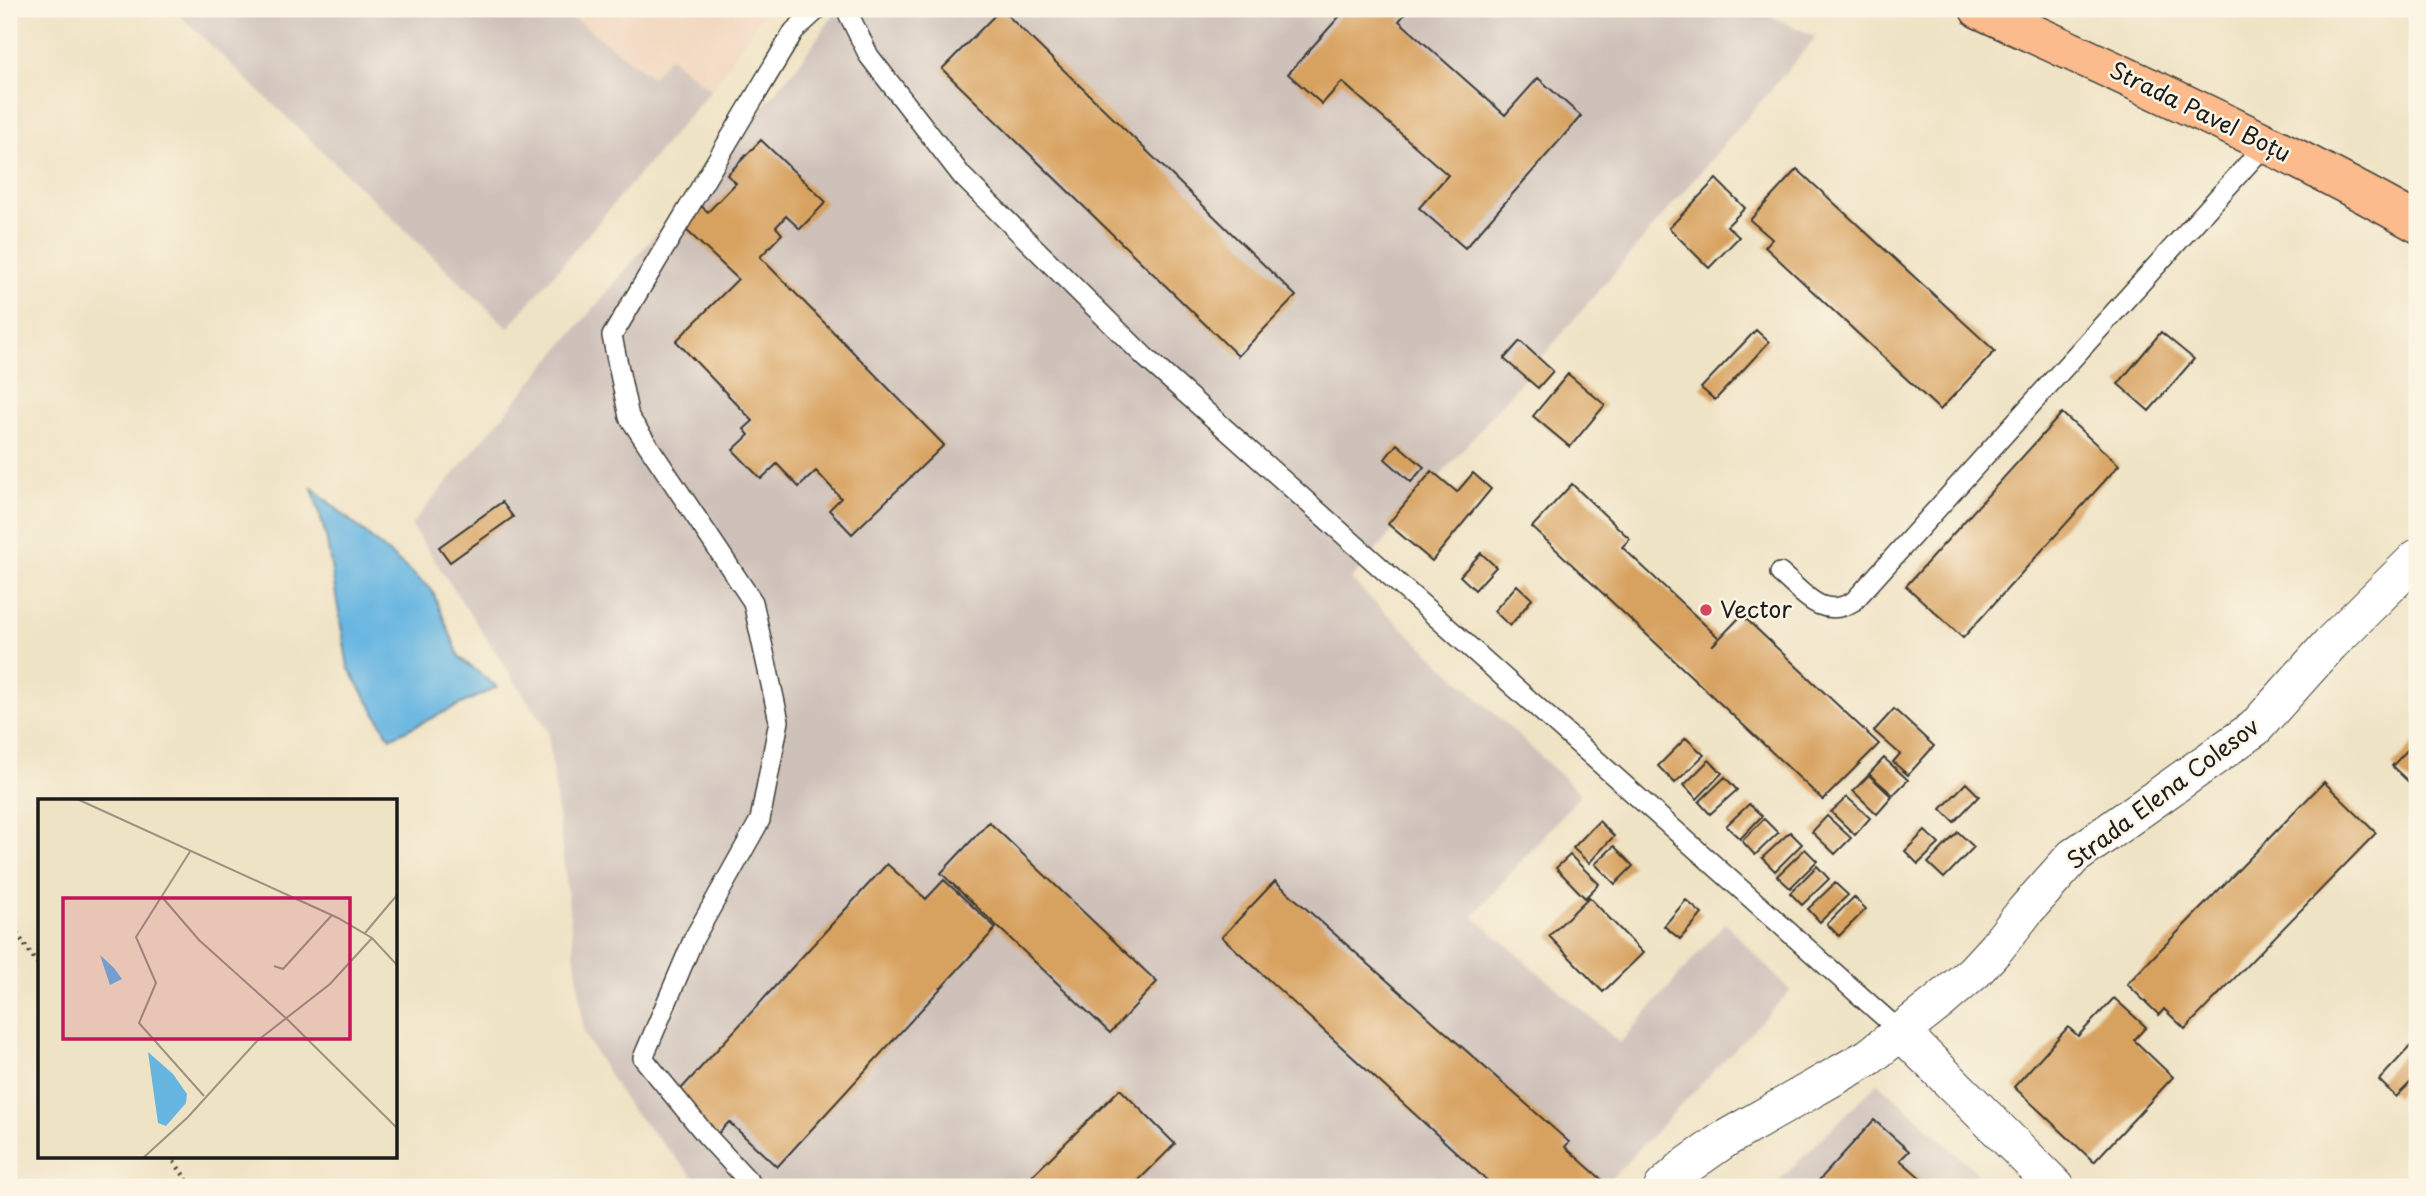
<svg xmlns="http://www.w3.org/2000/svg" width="2426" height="1196" font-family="'Playpen Sans',sans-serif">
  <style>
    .built { fill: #f1d5bd }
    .industrial { fill: #cec1ba }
    .water { fill: #67b6e1; stroke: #42697e; stroke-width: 2 }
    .building { fill: #d7a15e }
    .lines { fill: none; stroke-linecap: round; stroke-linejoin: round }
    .lane-casing { stroke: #3c3a35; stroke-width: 22 }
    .street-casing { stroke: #3c3a35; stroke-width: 39 }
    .primary-casing { stroke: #3c3a35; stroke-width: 41 }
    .path { stroke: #3c3a35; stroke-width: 4.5; stroke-dasharray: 2 5; stroke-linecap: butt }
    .lane { stroke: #fff; stroke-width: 19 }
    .street { stroke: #fff; stroke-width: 37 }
    .primary { stroke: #fbbb8c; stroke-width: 38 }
    .poi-dot { fill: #d1495b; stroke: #fcf5e5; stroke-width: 2.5 }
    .labels { text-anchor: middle; stroke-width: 5; stroke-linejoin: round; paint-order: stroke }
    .street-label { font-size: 23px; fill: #1c1c1c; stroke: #fcf5e5 }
    .poi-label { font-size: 23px; fill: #1c1c1c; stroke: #fcf5e5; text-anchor: start }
    .inset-road { fill: none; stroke: #9b9381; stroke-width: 2 }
    .view { fill: #c2185b; fill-opacity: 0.15; stroke: #c2185b; stroke-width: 3.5 }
    .inset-edge { fill: none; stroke: #1c1c1c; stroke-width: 3.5 }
  </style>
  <rect width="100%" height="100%" fill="#fcf5e5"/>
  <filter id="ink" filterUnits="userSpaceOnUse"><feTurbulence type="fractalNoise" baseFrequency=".0143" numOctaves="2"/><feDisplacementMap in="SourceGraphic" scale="14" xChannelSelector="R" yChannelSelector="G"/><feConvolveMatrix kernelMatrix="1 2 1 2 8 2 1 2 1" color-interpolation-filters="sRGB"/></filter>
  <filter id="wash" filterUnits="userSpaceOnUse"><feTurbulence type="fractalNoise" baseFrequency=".00686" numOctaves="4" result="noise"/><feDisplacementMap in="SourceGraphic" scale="28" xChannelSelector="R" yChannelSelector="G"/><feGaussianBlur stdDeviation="1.57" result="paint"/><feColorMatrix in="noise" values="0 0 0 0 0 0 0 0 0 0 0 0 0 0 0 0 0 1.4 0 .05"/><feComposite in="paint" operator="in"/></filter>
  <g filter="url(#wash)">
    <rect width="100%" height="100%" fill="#efe3c5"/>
    <path class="built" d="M 562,9 L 766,9 L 711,90 L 669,58 L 653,77 Z"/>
    <path class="industrial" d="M 173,9 L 562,9 L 652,77 L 669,57 L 711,90 L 508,328 Z
      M 838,9 L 1755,9 L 1816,37 L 1351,580 L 1581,794 L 1473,916 L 1620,1043 L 1725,923 L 1790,991 L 1603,1187 L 703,1187 L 628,1106 L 584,1034 L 548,731 L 411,525 L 798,65 Z
      M 1878,1082 L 1993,1187 L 1773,1187 Z"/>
    <path class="water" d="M 312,488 L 432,590 L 460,658 L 497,687 L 390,738 L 348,667 L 326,536 Z"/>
    <g id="blocks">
      <path class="building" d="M 1001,9 L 1296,296 L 1238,356 L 942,69 Z
        M 1346,9 L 1409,9 L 1399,21 L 1505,115 L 1538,78 L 1581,116 L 1465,248 L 1419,208 L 1448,175 L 1342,82 L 1322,104 L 1288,74 Z
        M 761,140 L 826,202 L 800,229 L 786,216 L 776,227 L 782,234 L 760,257 L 944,445 L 852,534 L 829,510 L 841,498 L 816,471 L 799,487 L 777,464 L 761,479 L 733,450 L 749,435 L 744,429 L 753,421 L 676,341 L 738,279 L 682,226 L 701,206 L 708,212 L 736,183 L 727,175 Z
        M 1797,169 L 1995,351 L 1940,410 L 1765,247 L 1772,239 L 1750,220 Z
        M 1716,179 L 1745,208 L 1727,226 L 1739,237 L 1709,268 L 1669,228 Z
        M 1756,330 L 1769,342 L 1715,400 L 1701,388 Z
        M 2161,332 L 2194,359 L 2149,411 L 2118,384 Z
        M 1520,341 L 1553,371 L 1538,388 L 1504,359 Z
        M 1568,374 L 1605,405 L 1570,447 L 1533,416 Z
        M 2062,413 L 2119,465 L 1963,638 L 1906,586 Z
        M 1397,444 L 1424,467 L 1411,482 L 1385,459 Z
        M 1432,471 L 1457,492 L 1473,473 L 1491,489 L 1432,561 L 1388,524 Z
        M 1572,484 L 1630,539 L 1622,547 L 1719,638 L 1712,646 L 1742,615 L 1879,744 L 1823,800 L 1532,527 Z
        M 502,502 L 513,517 L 450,562 L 439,547 Z
        M 1481,553 L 1496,567 L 1475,590 L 1460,576 Z
        M 1517,585 L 1532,599 L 1510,626 L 1494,611 Z
        M 1894,709 L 1934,746 L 1908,775 L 1893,762 L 1900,754 L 1874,731 Z
        M 1686,738 L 1704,755 L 1675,783 L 1658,766 Z
        M 2417,740 L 2417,790 L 2392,766 Z
        M 1884,758 L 1908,780 L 1893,795 L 1869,774 Z
        M 1709,760 L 1722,773 L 1697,799 L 1684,785 Z
        M 1869,775 L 1892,797 L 1877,814 L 1853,791 Z
        M 1725,777 L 1737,790 L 1710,814 L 1699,802 Z
        M 2324,782 L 2376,833 L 2185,1029 L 2164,1009 L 2159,1015 L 2127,984 Z
        M 1966,783 L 1979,796 L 1954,822 L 1941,809 Z
        M 1847,797 L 1870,818 L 1855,835 L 1831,812 Z
        M 1749,804 L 1762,816 L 1740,839 L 1726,826 Z
        M 1827,816 L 1851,838 L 1835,854 L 1812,832 Z
        M 1764,819 L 1778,833 L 1755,855 L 1742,841 Z
        M 1599,821 L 1614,836 L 1589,863 L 1573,848 Z
        M 989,822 L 1157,982 L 1110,1033 L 941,873 Z
        M 1925,831 L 1939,844 L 1918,864 L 1905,851 Z
        M 1790,832 L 1802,844 L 1775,871 L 1762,858 Z
        M 1958,832 L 1974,847 L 1944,878 L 1928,863 Z
        M 1614,846 L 1633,866 L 1615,884 L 1595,864 Z
        M 1805,849 L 1817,861 L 1790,888 L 1777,876 Z
        M 1570,855 L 1599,884 L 1585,898 L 1556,868 Z
        M 887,864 L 926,899 L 944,880 L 996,928 L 777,1167 L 729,1122 L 713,1139 L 671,1100 Z
        M 1817,866 L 1829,879 L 1802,905 L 1790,893 Z
        M 1275,881 L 1569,1142 L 1565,1147 L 1608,1185 L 1606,1187 L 1494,1187 L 1222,937 Z
        M 1835,883 L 1848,895 L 1820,922 L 1808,909 Z
        M 1589,897 L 1643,953 L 1603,992 L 1549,936 Z
        M 1854,897 L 1866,909 L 1839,936 L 1827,924 Z
        M 1686,900 L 1702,914 L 1680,939 L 1664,926 Z
        M 2114,998 L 2146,1027 L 2134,1040 L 2173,1077 L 2094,1162 L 2014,1087 L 2068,1027 L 2078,1036 Z
        M 2417,1039 L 2417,1076 L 2396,1097 L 2379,1080 Z
        M 1120,1089 L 1175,1144 L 1132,1187 L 1021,1187 Z
        M 1874,1120 L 1909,1151 L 1900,1160 L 1931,1187 L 1813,1187 Z"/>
    </g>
  </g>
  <g filter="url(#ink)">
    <use href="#blocks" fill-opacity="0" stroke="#3c3a35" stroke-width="2"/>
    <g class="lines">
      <g class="lane-casing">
        <path id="lane" d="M 846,9 L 869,56 L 962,176 L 1146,358 L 1902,1033
          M 1780,573 C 1804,593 1822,621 1854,601 L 2266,144
          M 754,1187 L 706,1135 L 643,1058 L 694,938 L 760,820 L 779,721 L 753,602 L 629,417 L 612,336 L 794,31 L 818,9"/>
      </g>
      <g class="street-casing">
        <path id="street" d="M 1902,1033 L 2056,1187
          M 1663,1187 L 1685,1167 L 1725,1139 L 1869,1057 L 1939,1002 L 1974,972 L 1996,948 L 2025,911 L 2073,857 L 2255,728 L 2330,644 L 2417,558"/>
      </g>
      <g class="primary-casing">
        <path id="primary" d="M 1979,9 C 2127,77 2276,143 2417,223"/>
      </g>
      <path class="path" d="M 9,922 L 40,967
        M 170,1156 L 192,1187"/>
      <use href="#lane" class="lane"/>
      <use href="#street" class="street"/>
      <use href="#primary" class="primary"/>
    </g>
  </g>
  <circle class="poi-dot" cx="1706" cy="610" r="7"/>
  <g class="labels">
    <g class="street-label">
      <text transform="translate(2200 112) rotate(26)" y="8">Strada Pavel Boțu</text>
      <text transform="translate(2163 794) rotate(-37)" y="8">Strada Elena Colesov</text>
    </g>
    <g class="poi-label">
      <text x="1720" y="618">Vector</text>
    </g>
  </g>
  <g transform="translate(38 799)">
    <rect width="359" height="359" fill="#efe3c5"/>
    <path d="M 62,156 L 76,169 L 84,180 L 72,186 ZM 110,253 L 135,275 L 149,295 L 148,304 L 128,327 L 120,324 Z" fill="#67b6e1"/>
    <path class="inset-road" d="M 39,0 L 300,119 L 334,139 L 359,166M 153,51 L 98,138 L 118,184 L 101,224 L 166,297M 124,98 L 161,141 L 250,221 L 359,329M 327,134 L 359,96M 236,167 L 245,170 L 294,116M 105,359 L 150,318 L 219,242 L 292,185 L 334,139"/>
    <path class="view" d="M 25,99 L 312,99 L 312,240 L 25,240 Z"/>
    <rect width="359" height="359" class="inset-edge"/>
  </g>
  <rect width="2426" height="1196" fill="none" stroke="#fcf5e5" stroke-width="35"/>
</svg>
